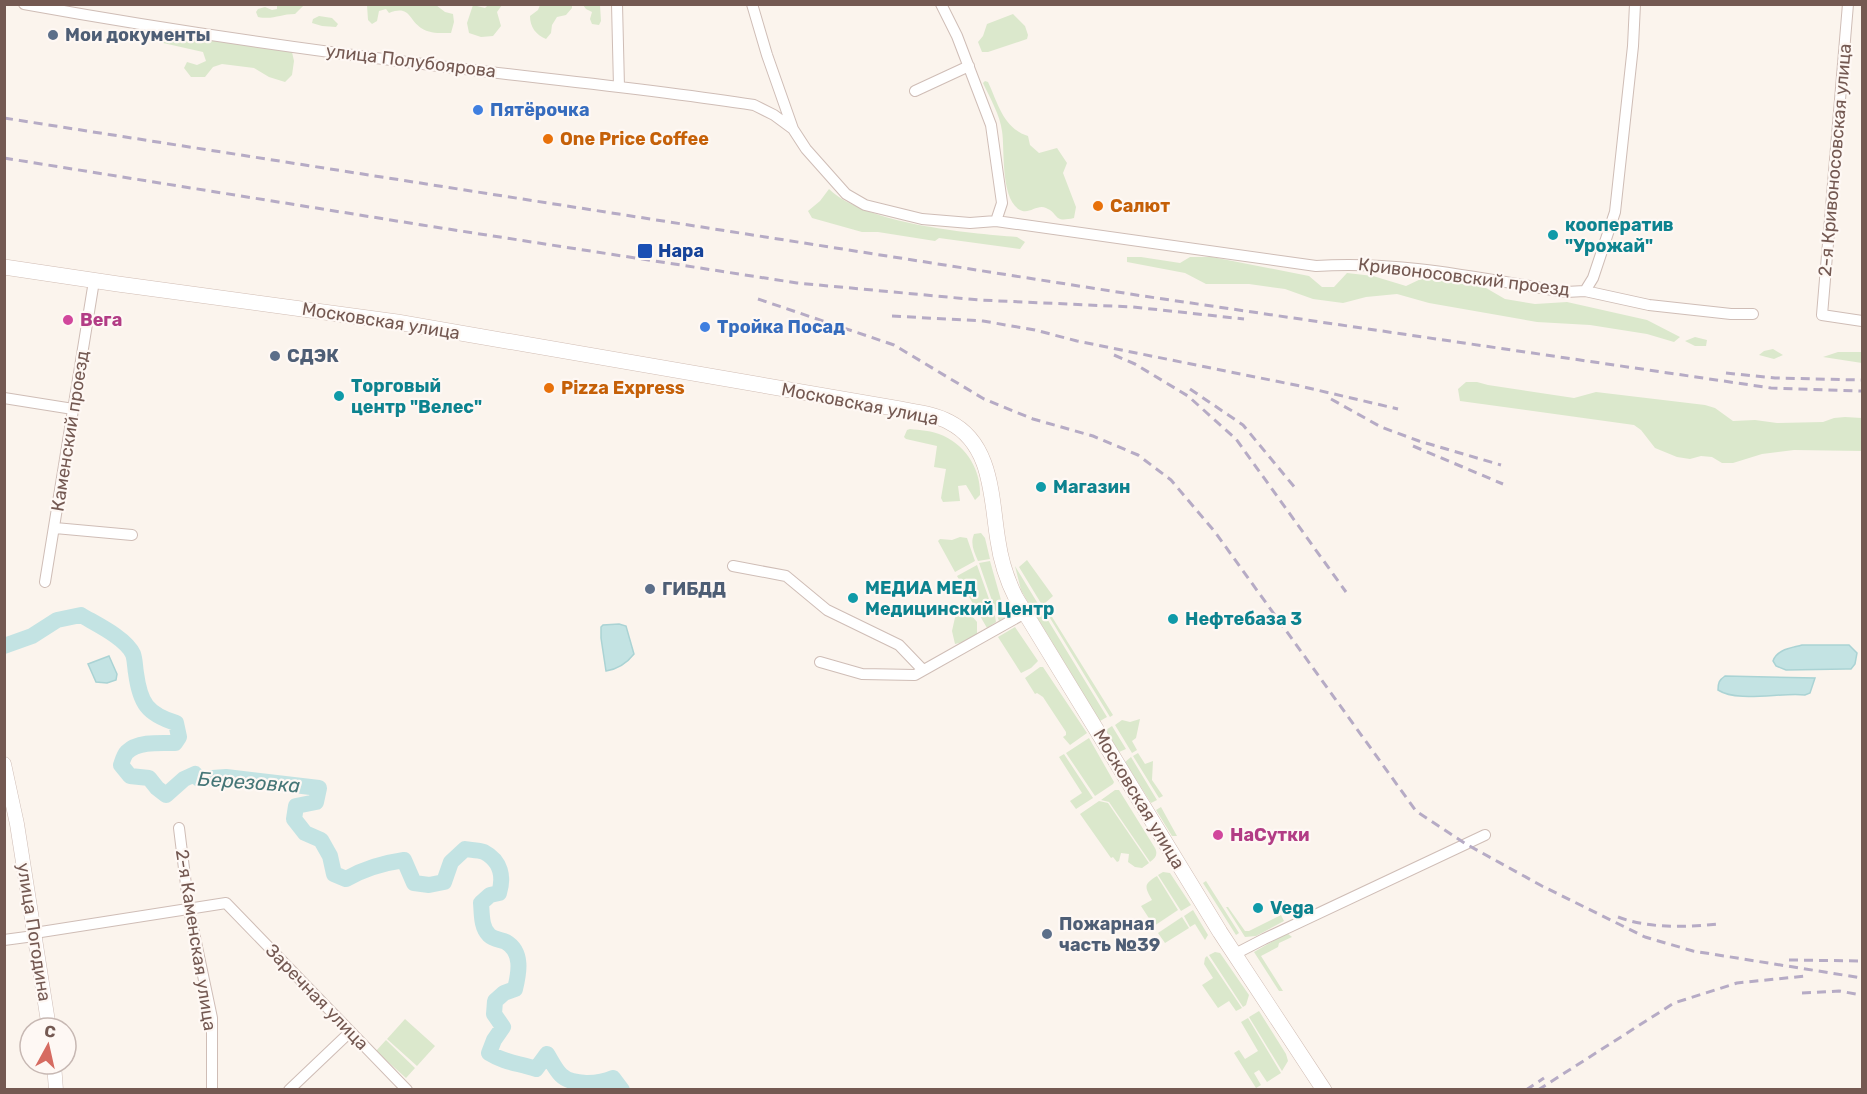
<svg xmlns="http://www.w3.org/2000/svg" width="1867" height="1094" font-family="Rubik,sans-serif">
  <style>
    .green { fill: #dbe8cc }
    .water { fill: #c3e3e3; stroke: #aad3d4; stroke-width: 1.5 }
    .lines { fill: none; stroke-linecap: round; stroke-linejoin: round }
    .river { stroke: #c3e3e3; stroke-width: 16 }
    .minor-casing { stroke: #cfbdb6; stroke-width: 12 }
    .tertiary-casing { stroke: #cfbdb6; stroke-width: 15 }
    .secondary-casing { stroke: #d1bdb4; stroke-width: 16 }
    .minor { stroke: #fff; stroke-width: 10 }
    .tertiary { stroke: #fff; stroke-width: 14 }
    .secondary { stroke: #fff; stroke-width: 15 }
    .rail { stroke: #b6abc5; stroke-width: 3; stroke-dasharray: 9 6; stroke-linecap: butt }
    .service-dot { fill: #5c6f8a; stroke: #fef8f4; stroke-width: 2 }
    .shop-dot { fill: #3f7fe0; stroke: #fef8f4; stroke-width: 2 }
    .food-dot { fill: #e8710a; stroke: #fef8f4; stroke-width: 2 }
    .culture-dot { fill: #0f9aa8; stroke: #fef8f4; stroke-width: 2 }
    .transit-dot { fill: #1a4fb4; stroke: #fef8f4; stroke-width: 2 }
    .hotel-dot { fill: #d1479c; stroke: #fef8f4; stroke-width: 2 }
    .labels { text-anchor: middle; stroke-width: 4.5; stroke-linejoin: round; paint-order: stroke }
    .service-label { font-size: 18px; font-weight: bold; fill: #4e5e75; stroke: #fef8f4; text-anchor: start }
    .street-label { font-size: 18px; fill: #745952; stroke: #fef8f4 }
    .shop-label { font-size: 18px; font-weight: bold; fill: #366cbe; stroke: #fef8f4; text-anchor: start }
    .food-label { font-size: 18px; font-weight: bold; fill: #c56008; stroke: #fef8f4; text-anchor: start }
    .culture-label { font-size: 18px; font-weight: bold; fill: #0d838f; stroke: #fef8f4; text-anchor: start }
    .transit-label { font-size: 18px; font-weight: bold; fill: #164399; stroke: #fef8f4; text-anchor: start }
    .hotel-label { font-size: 18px; font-weight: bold; fill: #b23c85; stroke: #fef8f4; text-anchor: start }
    .water-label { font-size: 20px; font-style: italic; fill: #467677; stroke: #fef8f4 }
  </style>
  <rect width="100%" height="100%" fill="#fbf4ed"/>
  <path class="green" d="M 277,5 L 277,4 L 304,5 L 295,14 C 280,14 274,20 258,17 L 256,12 L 258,9 L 265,7 L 272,10 L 277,9 Z
    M 367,5 L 436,5 L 445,12 L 453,14 L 454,22 L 451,33 C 441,33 430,34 421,28 C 408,19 410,5 389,13 L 386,9 L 379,11 L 377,21 L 372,24 L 368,20 Z
    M 473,5 L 485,8 L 488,5 L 502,5 L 497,12 L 501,26 L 493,36 L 481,37 L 469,33 L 467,23 Z
    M 540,5 L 572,5 L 572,8 L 566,15 L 557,17 L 552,25 L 551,33 L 546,39 C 536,35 530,27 530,16 L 538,10 Z
    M 583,5 L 600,5 L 601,21 L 599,25 L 592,24 L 590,19 L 592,12 L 586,9 Z
    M 1013,14 L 1025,26 L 1028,35 L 1027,39 L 988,52 L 982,52 L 978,42 L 983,36 L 987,24 Z
    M 319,16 L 332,18 L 338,24 L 336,27 L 322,26 L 312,23 L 313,19 Z
    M 163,31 L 292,52 L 294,61 L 292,75 L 285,82 L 269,77 L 254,68 L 222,64 L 213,67 L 205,77 L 191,77 L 184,68 L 187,62 L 197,65 L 206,61 L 203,52 L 163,43 L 161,40 Z
    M 985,81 L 988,82 C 998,103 1003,128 1028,136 L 1030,145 L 1039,153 L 1057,148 L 1067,163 L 1063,173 L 1076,207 L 1074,218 C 1052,223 1060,214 1046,208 C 1037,204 1029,215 1020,210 C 1000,199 1005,149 1002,131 C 1000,115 990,98 983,83 Z
    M 829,189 C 865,224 967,233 1017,237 L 1025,242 L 1020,249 L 939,238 L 935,241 L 878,232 L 862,232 L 812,218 L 808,211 L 820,201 Z
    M 1127,257 L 1141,257 L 1180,263 L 1190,257 L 1212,257 L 1309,276 L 1322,287 L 1334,287 L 1347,273 L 1373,276 L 1406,286 L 1425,277 L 1486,288 L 1505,299 L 1535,304 L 1567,302 L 1647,320 L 1680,337 L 1674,342 L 1647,334 L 1590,325 L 1537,322 L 1429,303 L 1397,294 L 1366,297 L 1343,303 L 1313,299 L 1285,289 L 1249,284 L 1206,284 L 1185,273 L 1127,262 Z
    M 1695,337 L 1707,340 L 1706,346 L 1695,346 L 1685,341 Z
    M 1773,349 L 1783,355 L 1774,359 L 1759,355 L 1764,351 Z
    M 1838,352 L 1862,352 L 1862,363 L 1823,357 Z
    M 1466,382 L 1477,382 L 1488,385 L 1574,398 L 1596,392 L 1705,405 L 1715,408 L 1733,421 L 1755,420 L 1777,423 L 1823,422 L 1834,418 L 1845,417 L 1862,418 L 1862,451 L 1794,450 L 1762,454 L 1733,463 L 1722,463 L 1712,457 L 1701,456 L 1690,459 L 1677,457 L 1655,448 L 1641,430 L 1634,425 L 1460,401 L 1458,389 Z
    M 910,429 C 920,430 931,431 939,434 C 964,443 981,468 980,495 L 975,500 L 966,485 L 958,486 L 960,501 L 943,502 L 941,498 L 946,469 L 934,467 L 937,446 L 906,439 L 904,437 L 907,430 Z
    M 981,533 L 985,538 L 990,559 L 978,561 C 974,552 970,544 974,534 Z
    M 960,537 L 967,538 L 975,561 L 955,572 L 938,541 L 940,539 L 952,540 Z
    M 1027,560 L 1053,596 L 1044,604 L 1113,715 L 1110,717 L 1019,567 Z
    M 990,561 L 1005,614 L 1004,618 L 999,621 L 979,563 Z
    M 977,565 L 995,616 L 996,622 L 987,628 L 957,576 Z
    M 1015,566 L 1107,717 L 1100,721 L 1029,604 L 1021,590 Z
    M 966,609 L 977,622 L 977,634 L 968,641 L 955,644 L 952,631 L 956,613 Z
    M 1015,627 L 1038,661 L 1031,668 L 1021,673 L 998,637 Z
    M 1040,667 L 1043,667 L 1087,733 L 1070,745 L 1063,737 L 1066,735 L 1066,732 L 1043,697 L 1037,693 L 1035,694 L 1025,678 Z
    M 1140,719 L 1136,738 L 1132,741 L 1137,750 L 1132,753 L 1115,725 L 1122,720 L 1130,722 Z
    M 1112,726 L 1126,749 L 1119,752 L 1106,730 Z
    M 1089,738 L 1114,782 L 1113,784 L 1095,796 L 1066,753 Z
    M 1138,753 L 1145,764 L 1153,761 L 1152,780 L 1163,796 L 1159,798 L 1133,756 Z
    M 1064,754 L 1093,798 L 1076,809 L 1070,801 L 1082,793 L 1059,757 Z
    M 1131,757 L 1157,800 L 1151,803 L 1125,762 Z
    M 1115,790 L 1119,790 L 1155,848 C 1158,854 1156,858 1150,862 L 1109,802 L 1101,800 Z
    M 1099,801 L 1108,803 L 1149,863 L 1142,868 L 1135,867 L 1128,862 L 1129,854 L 1121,853 L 1119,861 L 1117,862 L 1113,857 L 1111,858 L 1080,814 Z
    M 1161,807 L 1177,836 L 1172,836 L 1156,810 Z
    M 1163,872 L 1170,873 L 1191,905 L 1181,911 L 1158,875 Z
    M 1157,876 L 1178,910 L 1154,926 L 1141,906 L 1152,900 C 1144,886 1144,884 1157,876 Z
    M 1206,881 L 1239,933 L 1236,935 L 1203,883 Z
    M 1226,907 L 1228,907 L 1245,931 L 1249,931 L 1281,915 L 1284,921 L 1256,936 L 1245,937 Z
    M 1193,910 L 1208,935 L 1205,940 L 1195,924 L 1190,927 L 1184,916 Z
    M 1182,917 L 1189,928 L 1165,943 L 1158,933 Z
    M 1287,933 L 1292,937 L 1279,943 L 1278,947 L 1261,956 L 1283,991 L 1279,991 L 1254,952 Z
    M 1215,952 L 1220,953 L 1249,995 L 1246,1005 L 1243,1007 L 1209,955 Z
    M 1207,956 L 1242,1008 L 1236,1011 L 1229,1001 L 1218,1008 L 1202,985 L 1213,978 L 1204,964 L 1205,958 Z
    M 1259,1011 L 1286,1054 L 1288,1061 L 1282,1071 L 1249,1017 Z
    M 1248,1018 L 1281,1073 L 1267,1082 L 1259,1070 L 1254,1073 L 1261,1085 L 1256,1088 L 1234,1053 L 1239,1050 L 1245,1059 L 1258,1051 L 1241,1022 Z
    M 405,1019 L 435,1046 L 417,1066 L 387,1039 Z
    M 386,1040 L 415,1068 L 406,1078 L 376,1051 Z"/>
  <path class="water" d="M 619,624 L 626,626 L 634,654 C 627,663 618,669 606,671 L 601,638 L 601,627 L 603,625 Z
    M 1802,645 L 1849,645 L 1857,653 L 1855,664 L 1851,669 L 1846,669 L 1786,670 L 1776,666 L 1773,661 C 1777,649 1792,648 1802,645 Z
    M 109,656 L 117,674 L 116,680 L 107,683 L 96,682 L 88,664 Z
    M 1725,676 L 1815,678 L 1810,693 L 1805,695 C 1781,692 1738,703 1718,690 C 1718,683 1719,680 1725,676 Z"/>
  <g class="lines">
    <path class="river" d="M 4,646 L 32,636 L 57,620 L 81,615 C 96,624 126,638 133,654 C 135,659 135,668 136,673 C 140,703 147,714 176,723 L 179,737 L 175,743 C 161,743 138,741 127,752 C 124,755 122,762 121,765 L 130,776 L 149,778 L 157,788 L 166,795 L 184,779 L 195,774 L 199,779 L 226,777 L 319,788 L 316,802 L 296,806 L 294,819 L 305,833 L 321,840 L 330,856 L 334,874 L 346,879 C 365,868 383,863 404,860 L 414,883 L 429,885 L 444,882 L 451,862 L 465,849 C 470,850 478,850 484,852 C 501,861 504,877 499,893 L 490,895 L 481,903 C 482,914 481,927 489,935 C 493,939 501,940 506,942 C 523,952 519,973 515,989 L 504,993 L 495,1001 L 494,1014 L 503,1027 L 494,1040 L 489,1053 C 505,1063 518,1063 536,1069 L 547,1054 C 551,1060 555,1069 561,1075 C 572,1086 600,1084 613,1078 L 622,1090"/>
    <g class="minor-casing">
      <path id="minor" d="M 24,4 C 151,27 279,46 407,62 C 522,77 639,87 754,105 L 774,115 L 793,129
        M 617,4 L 619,87
        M 752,4 L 767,55 L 793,129 L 806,149 L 846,194 L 865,205 L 922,219 L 970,223 L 996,221 L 1316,266 C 1400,260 1483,279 1566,292 L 1585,291 L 1649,305 L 1731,314 L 1753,314
        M 941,4 L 957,36 L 991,125 L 1002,203 L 996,221
        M 1848,4 L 1822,315 L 1862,321
        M 915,91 L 969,66
        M 1585,291 L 1593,278 L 1615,212 L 1633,46 L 1635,4
        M 4,398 L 73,409
        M 55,528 L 132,535
        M 733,566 L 786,576 L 827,610 L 899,645 L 923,670
        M 45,582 L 94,281
        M 820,662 L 862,674 L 915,675 L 1025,613
        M 179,828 L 189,909 L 212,1018 L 212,1090
        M 4,940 L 34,936 L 41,932 L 226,903 L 407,1090
        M 1235,954 L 1264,939 L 1485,835
        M 289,1090 L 350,1032"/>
    </g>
    <g class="tertiary-casing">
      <path id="tertiary" d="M 4,764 L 17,824 L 49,1028
        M 54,1064 L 56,1090"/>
    </g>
    <g class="secondary-casing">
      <path id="secondary" d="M 4,267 L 118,284 L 397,322 L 900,409 C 916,412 935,414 949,422 C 993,444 991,499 998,541 C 1001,562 1007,580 1016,598 L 1220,932 L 1324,1090"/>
    </g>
    <use href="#minor" class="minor"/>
    <use href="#tertiary" class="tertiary"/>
    <use href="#secondary" class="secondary"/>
    <path class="rail" d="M 4,118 L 1143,296 L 1737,383 L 1771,388 L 1862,391
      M 4,158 L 422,225 L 797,283 L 979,300 L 1133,307 L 1244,319
      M 758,299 L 894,345 L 984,399 L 1033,419 L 1093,436 L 1138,455 L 1171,480 L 1215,532 L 1416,811 L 1466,844 L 1542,886 L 1645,937 L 1693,951 L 1862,978
      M 892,316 L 983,321 L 1035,330 L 1077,341 L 1300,386 L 1398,409
      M 1114,355 L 1135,364 L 1188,396 L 1236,439 L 1346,592
      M 1726,373 L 1775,378 L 1862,380
      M 1190,389 L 1243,425 L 1296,489
      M 1331,399 L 1381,427 L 1419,441 L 1501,465
      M 1413,446 L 1503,484
      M 1618,917 C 1650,929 1685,927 1718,924
      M 1789,960 L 1862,961
      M 1802,993 L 1839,991 L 1862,995
      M 1526,1090 L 1544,1078
      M 1538,1090 L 1674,1003 L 1737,983 L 1806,976"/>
  </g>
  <g class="service-dot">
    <circle cx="53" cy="35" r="6"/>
    <circle cx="275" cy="356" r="6"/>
    <circle cx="650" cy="589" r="6"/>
    <circle cx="1047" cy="934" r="6"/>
  </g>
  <g class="shop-dot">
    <circle cx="478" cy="110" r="6"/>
    <circle cx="705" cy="327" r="6"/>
  </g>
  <g class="food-dot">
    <circle cx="548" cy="139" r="6"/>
    <circle cx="1098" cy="206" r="6"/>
    <circle cx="549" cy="388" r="6"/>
  </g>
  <g class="culture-dot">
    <circle cx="1553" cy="235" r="6"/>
    <circle cx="339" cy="396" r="6"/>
    <circle cx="1041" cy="487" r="6"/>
    <circle cx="853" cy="598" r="6"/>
    <circle cx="1173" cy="619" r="6"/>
    <circle cx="1258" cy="908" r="6"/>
  </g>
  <rect class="transit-dot" x="637" y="243" width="16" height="16" rx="3"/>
  <g class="hotel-dot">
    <circle cx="68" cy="320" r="6"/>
    <circle cx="1218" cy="835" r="6"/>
  </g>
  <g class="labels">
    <g class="service-label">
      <text x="65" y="41">Мои документы</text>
      <text x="287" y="362">СДЭК</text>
      <text x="662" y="595">ГИБДД</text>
      <text x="1059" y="930">Пожарная<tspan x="1059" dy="21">часть №39</tspan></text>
    </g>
    <g class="street-label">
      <text transform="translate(411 61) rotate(7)" y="6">улица Полубоярова</text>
      <text transform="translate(1835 160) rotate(-85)" y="6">2-я Кривоносовская улица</text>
      <text transform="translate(1464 277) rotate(7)" y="6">Кривоносовский проезд</text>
      <text transform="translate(381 321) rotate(9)" y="6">Московская улица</text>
      <text transform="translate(860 404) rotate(11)" y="6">Московская улица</text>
      <text transform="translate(70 431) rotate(-81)" y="6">Каменский проезд</text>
      <text transform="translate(1139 799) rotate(59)" y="6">Московская улица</text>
      <text transform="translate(34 932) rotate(81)" y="6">улица Погодина</text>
      <text transform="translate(196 940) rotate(81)" y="6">2-я Каменская улица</text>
      <text transform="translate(317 997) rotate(46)" y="6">Заречная улица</text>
    </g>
    <g class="shop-label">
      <text x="490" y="116">Пятёрочка</text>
      <text x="717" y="333">Тройка Посад</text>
    </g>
    <g class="food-label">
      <text x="560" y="145">One Price Coffee</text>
      <text x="1110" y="212">Салют</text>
      <text x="561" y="394">Pizza Express</text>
    </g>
    <g class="culture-label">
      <text x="1565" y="231">кооператив<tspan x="1565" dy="21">"Урожай"</tspan></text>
      <text x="351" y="392">Торговый<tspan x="351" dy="21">центр "Велес"</tspan></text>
      <text x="1053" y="493">Магазин</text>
      <text x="865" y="594">МЕДИА МЕД<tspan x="865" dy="21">Медицинский Центр</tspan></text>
      <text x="1185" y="625">Нефтебаза 3</text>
      <text x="1270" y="914">Vega</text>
    </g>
    <g class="transit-label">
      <text x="658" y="257">Нара</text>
    </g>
    <g class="hotel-label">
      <text x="80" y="326">Вега</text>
      <text x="1230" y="841">НаСутки</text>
    </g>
    <g class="water-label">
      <text transform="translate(249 782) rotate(4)" y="7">Березовка</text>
    </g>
  </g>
  <rect width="1867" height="1094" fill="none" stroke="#745952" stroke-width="12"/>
  <g transform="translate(48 1046) rotate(8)"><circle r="28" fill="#fef8f4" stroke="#c7b8b3" stroke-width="1.5"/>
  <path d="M0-4.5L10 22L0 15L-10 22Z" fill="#d66b61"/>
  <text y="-9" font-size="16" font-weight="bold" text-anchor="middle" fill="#745952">С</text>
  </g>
</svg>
